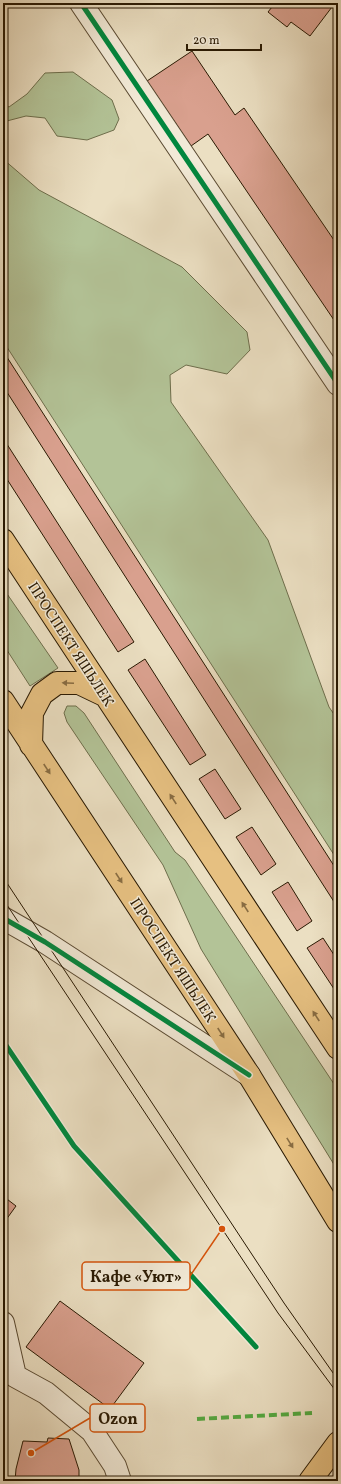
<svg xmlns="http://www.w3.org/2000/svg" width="341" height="1484" font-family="Vollkorn,serif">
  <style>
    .green { fill: #b3c397; stroke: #6e6e4c }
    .building { fill: #d9a08e; stroke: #291902 }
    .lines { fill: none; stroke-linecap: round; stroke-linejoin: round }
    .minor-casing { stroke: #5a4a32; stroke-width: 24 }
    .major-casing { stroke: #291902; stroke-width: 24 }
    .minor { stroke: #f2ead7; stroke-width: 22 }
    .major { stroke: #e6c081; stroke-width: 22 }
    .tram { stroke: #291902; stroke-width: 1 }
    .quiet { stroke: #53a940; stroke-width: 4; stroke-dasharray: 8 4; stroke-linecap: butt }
    .cycleway-casing { stroke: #f2ead7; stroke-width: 8 }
    .cycleway { stroke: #00873e; stroke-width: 5 }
    .oneway { fill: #886c42 }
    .labels { text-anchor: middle; stroke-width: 3; stroke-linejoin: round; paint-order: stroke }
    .street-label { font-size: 15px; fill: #291902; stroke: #f2ead7 }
    .leader { fill: none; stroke: #d5530b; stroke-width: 1.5 }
    .callout-dot { fill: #d5530b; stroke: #f2ead7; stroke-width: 1.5 }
    .callout { fill: #f2ead7; stroke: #d5530b; stroke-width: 1.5 }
    .callout-label { font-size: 16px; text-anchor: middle; font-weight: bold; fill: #291902 }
  </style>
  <rect width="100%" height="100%" fill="#ebdfc2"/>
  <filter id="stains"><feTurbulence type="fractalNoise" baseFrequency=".005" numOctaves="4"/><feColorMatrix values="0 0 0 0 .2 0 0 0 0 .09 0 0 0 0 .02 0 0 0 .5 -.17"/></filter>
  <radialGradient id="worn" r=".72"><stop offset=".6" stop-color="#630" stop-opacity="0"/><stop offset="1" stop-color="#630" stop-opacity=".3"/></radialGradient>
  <path class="green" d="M 73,72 L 112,100 L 119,119 L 114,130 L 87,140 L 57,136 L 45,118 L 26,116 L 3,122 L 3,104 L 9,107 L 27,94 L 45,73 Z
    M 3,159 L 39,190 L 182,267 L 247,332 L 250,350 L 227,374 L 186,365 L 170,375 L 171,402 L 268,540 L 329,707 L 338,720 L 338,861 L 3,341 Z
    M 3,588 L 58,668 L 30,686 L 3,644 Z
    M 67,706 L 76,706 L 84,713 L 175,852 L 185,860 L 338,1090 L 338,1171 L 201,949 L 163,865 L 67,722 L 64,713 Z"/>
  <path class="building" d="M 266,3 L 335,3 L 310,36 L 291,22 L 287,27 L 268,12 L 272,7 Z
    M 192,51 L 235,115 L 244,108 L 338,246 L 338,326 L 208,134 L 191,146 L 147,81 Z
    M 3,351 L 338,872 L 338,908 L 3,386 Z
    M 3,438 L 134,642 L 118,652 L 3,473 Z
    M 145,659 L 206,755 L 190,765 L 128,670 Z
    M 215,769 L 241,809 L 225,819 L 199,779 Z
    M 252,827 L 276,864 L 261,875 L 236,837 Z
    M 288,882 L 312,921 L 297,931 L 272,892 Z
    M 323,938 L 338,961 L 338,995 L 307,948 Z
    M 3,1196 L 16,1206 L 3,1224 Z
    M 60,1301 L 144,1363 L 110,1409 L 26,1347 Z
    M 48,1438 L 69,1439 L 79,1470 L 79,1481 L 15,1481 L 16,1469 L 23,1441 L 47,1442 Z"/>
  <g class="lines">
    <g class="minor-casing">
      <path id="minor" d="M 81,3 L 338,384
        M 3,918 L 45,942 L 249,1075
        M 3,1323 L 15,1376 L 46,1393 L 92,1431 L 115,1466 L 120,1481"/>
    </g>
    <g class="major-casing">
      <path id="major" d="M 3,540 L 338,1048
        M 3,701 L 249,1075 L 338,1221
        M 31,745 L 32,713 L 42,694 L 57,683 L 79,683 L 104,695
        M 310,1481 L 338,1443"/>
    </g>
    <use href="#minor" class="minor"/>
    <use href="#major" class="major"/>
    <path class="tram" d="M 3,877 L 284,1303 L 338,1380
      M 3,899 L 278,1313 L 338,1394"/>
    <path class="quiet" d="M 197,1419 L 312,1413"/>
    <g class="cycleway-casing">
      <path id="cycleway" d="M 81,3 L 338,384
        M 3,918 L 45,942 L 249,1075
        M 3,1041 L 74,1146 L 256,1347"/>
    </g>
    <use href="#cycleway" class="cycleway"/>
  </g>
  <defs><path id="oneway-solid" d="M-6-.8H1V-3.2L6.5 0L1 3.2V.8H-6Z"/></defs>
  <g class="oneway">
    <use href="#oneway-solid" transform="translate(68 683) rotate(-178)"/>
    <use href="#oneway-solid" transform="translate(47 769) rotate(57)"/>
    <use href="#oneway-solid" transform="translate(173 799) rotate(-123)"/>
    <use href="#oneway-solid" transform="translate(119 878) rotate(57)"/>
    <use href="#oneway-solid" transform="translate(245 907) rotate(-123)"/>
    <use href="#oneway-solid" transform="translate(316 1016) rotate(-123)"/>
    <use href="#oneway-solid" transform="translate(221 1033) rotate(57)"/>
    <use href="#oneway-solid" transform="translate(290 1143) rotate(58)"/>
  </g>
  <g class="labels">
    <g class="street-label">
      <text transform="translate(71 644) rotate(57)" y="5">ПРОСПЕКТ ЯШЬЛЕК</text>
      <text transform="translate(173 960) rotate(57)" y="5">ПРОСПЕКТ ЯШЬЛЕК</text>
    </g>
  </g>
  <path class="leader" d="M222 1229L190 1276M31 1453L90 1418"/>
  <g class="callout-dot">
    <circle cx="222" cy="1229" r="4"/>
    <circle cx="31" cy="1453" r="4"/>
  </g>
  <g class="callout">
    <rect x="82" y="1262" width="108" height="28" rx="4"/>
    <rect x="90" y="1404" width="55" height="28" rx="4"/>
  </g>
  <g class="callout-label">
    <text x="136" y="1282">Кафе «Уют»</text>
    <text x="118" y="1424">Ozon</text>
  </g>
  <rect width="341" height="1484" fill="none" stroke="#ebdfc2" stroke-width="16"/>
  <rect x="4" y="4" width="333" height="1476" fill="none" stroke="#291902" stroke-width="2"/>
  <rect x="8" y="8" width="325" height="1468" fill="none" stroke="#291902"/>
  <path d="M187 44v6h74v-6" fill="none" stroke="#291902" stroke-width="2"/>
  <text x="193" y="44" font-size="12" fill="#291902" stroke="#f2ead7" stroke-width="3" paint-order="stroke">20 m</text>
  <rect width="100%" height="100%" filter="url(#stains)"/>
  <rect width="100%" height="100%" fill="url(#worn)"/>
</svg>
